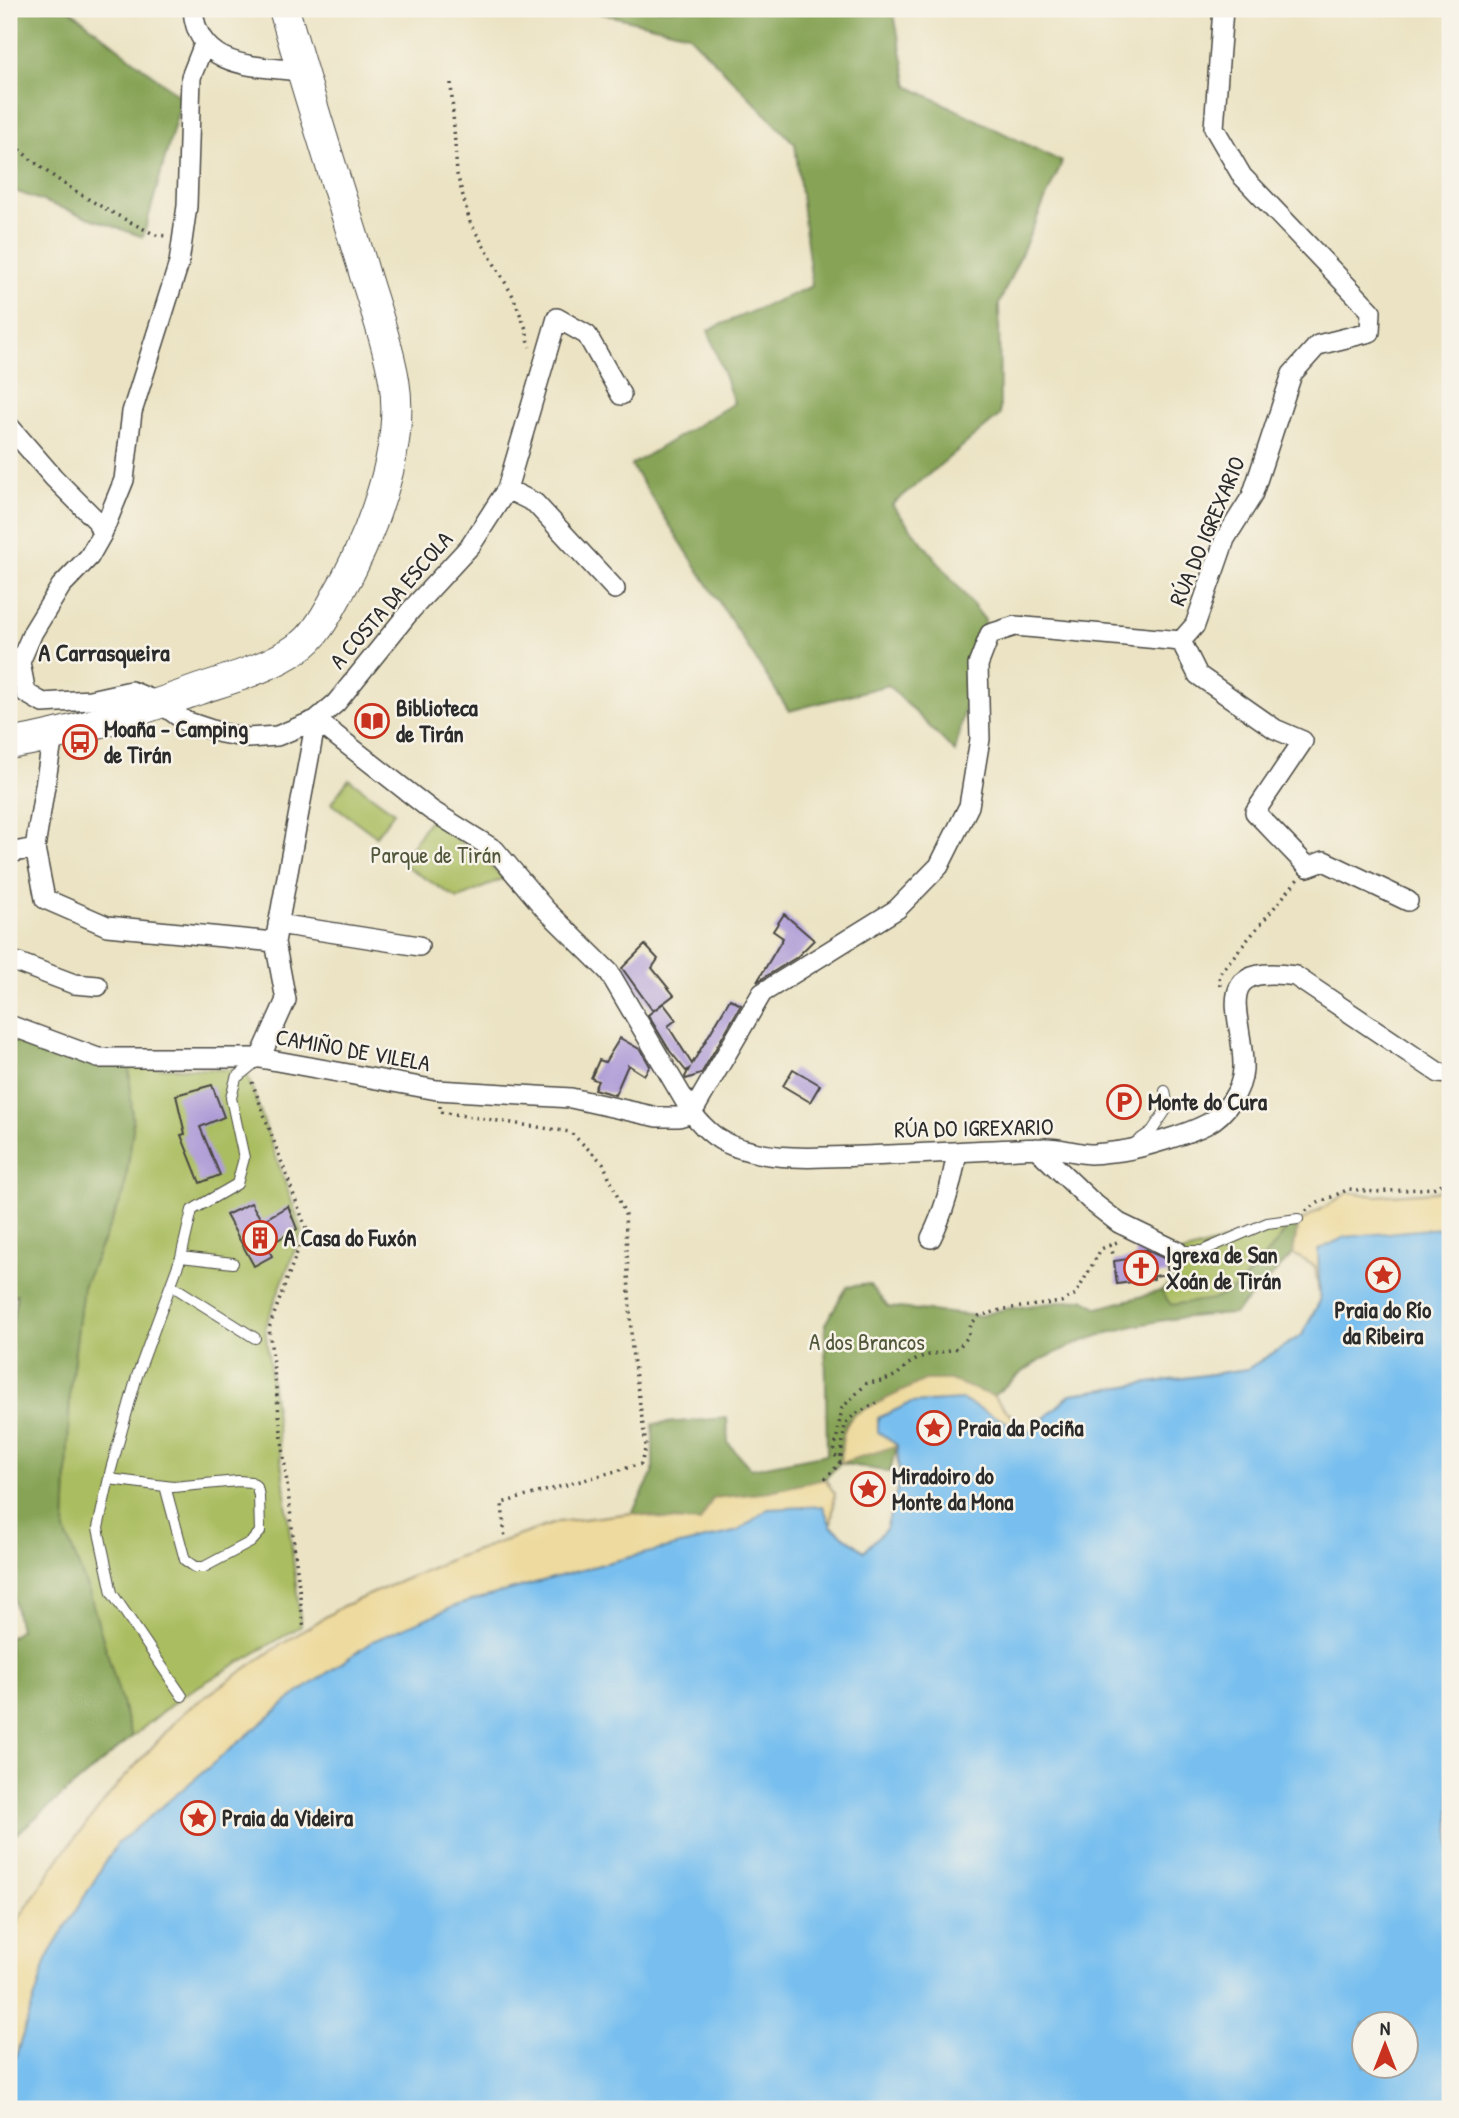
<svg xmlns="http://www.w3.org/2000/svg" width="1459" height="2118" font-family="'Patrick Hand',sans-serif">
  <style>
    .green { fill: #aabd61; stroke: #6a7446; stroke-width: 2 }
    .forest { fill: #87a457; stroke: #596841; stroke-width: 2 }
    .sand { fill: #eeda9e; stroke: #8c8264; stroke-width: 2 }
    .water { fill: #78bfef; stroke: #52758d; stroke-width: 2; fill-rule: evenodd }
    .building { fill: #af9cd7 }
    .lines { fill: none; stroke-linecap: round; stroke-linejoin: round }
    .service-casing { stroke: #484742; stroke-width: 12 }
    .minor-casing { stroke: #484742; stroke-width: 22 }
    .primary-casing { stroke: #484742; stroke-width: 32 }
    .path { stroke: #484742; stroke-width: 3.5; stroke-dasharray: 2 5; stroke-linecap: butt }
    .service { stroke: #fff; stroke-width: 10 }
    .minor { stroke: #fff; stroke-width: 19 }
    .primary { stroke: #fff; stroke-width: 30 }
    .labels { text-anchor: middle; stroke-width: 5; stroke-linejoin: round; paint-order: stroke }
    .street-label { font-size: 23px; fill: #2b2b2b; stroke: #f7f3e8 }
    .poi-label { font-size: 23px; font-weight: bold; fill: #2b2b2b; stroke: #f7f3e8; text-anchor: start }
    .park-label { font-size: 23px; fill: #51573b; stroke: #f7f3e8 }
    .neighbourhood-label { font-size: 24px; font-weight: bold; fill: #2b2b2b; stroke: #f7f3e8 }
  </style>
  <rect width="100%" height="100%" fill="#f7f3e8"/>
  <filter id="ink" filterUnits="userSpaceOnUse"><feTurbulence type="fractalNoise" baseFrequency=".0143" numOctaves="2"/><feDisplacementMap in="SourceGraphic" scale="14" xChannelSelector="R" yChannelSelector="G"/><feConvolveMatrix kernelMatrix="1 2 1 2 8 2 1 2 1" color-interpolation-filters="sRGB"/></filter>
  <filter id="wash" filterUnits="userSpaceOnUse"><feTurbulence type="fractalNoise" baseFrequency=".00686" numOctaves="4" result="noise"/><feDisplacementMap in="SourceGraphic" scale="28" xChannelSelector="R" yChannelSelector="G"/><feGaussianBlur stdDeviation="1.57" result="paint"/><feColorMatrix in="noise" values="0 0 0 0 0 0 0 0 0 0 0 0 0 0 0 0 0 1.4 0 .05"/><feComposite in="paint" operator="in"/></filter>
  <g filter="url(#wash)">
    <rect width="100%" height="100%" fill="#ebe3c3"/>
    <path class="green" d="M 349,779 L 394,812 L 376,836 L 331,803 Z
      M 431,817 L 504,878 L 458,899 L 401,863 Z
      M 129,1067 L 241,1070 L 247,1074 L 302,1231 L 265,1327 L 301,1626 L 182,1696 L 132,1737 L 103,1687 L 65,1531 L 70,1391 L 83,1287 L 124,1193 L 133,1129 Z
      M 1292,1221 L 1275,1245 L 1236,1288 L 1215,1299 L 1171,1305 L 1161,1291 L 1176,1278 L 1171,1261 L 1175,1255 Z"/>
    <path class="forest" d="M 9,9 L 69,9 L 182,98 L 143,237 L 9,189 Z
      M 582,9 L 893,9 L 908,86 L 1062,162 L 999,304 L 1000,415 L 892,505 L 985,620 L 955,752 L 888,685 L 789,711 L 631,465 L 734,403 L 708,330 L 812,286 L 795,144 L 688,34 Z
      M 9,1030 L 129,1067 L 133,1129 L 124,1193 L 83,1287 L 70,1391 L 65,1531 L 90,1595 L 132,1737 L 9,1840 L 9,1638 L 20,1630 L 9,1578 L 9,1343 L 17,1294 L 9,1298 Z
      M 1292,1221 L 1298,1223 L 1293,1254 L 1234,1314 C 1166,1316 1102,1328 1041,1360 C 1024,1369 1008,1384 993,1396 L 950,1380 L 855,1414 L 845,1424 L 840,1463 L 897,1445 L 890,1472 L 840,1463 L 825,1479 L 761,1493 L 713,1498 L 700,1522 L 668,1520 L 632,1513 L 653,1473 L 653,1424 L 727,1418 L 728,1443 L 751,1469 L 827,1454 L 825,1324 L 847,1287 L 869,1284 L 888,1307 L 979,1316 L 1005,1309 L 1083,1299 L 1099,1308 L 1161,1291 L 1171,1305 L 1215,1299 L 1237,1288 L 1275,1245 Z"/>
    <path class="sand" d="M 1450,1186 L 1450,1284 L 1320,1301 L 1315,1266 L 1293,1254 L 1298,1223 L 1349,1192 L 1376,1196 L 1435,1192 Z
      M 925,1380 L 950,1380 L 993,1396 L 1028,1433 L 900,1479 L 896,1446 L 840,1463 C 843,1444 840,1428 855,1414 Z
      M 825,1479 L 835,1494 L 831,1526 L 863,1551 L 9,2109 L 9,1934 L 57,1861 L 115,1788 L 185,1711 L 271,1651 L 343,1606 L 457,1557 L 558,1522 L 632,1513 L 668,1520 L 700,1522 L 713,1498 L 761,1493 Z"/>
    <path class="water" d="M 1450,1227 L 1450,2109 L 9,2109 L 9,2077 L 49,1954 L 117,1844 L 294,1696 L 373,1641 L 460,1604 L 610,1562 L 738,1531 L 768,1509 L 823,1506 L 831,1526 L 864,1551 L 886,1529 L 900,1479 L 897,1445 L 878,1432 L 878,1418 L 911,1403 L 962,1400 L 1028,1433 L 1071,1394 L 1247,1369 L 1302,1335 L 1320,1301 L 1318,1250 L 1345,1237 ZM 1364,2024 L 1406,2024 L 1406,2066 L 1364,2066 Z"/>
    <g id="blocks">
      <path class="building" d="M 784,914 L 814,940 L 797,957 L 757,982 L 783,938 L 773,931 Z
        M 645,945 L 658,959 L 652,968 L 674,995 L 653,1011 L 622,968 Z
        M 730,999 L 741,1005 L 701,1074 L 686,1079 L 685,1077 L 689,1069 L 686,1071 L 670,1051 L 648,1015 L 663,1003 L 676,1020 L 668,1026 L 692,1064 Z
        M 620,1038 L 641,1050 L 650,1066 L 644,1075 L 628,1065 L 615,1095 L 594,1089 L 598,1081 L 591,1078 L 599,1060 L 605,1062 Z
        M 793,1069 L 820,1085 L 810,1102 L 783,1086 Z
        M 212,1085 L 224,1117 L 200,1127 L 220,1175 L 200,1183 L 181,1135 L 185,1134 L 176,1095 Z
        M 251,1203 L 262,1221 L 288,1206 L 297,1229 L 267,1246 L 272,1256 L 254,1266 L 226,1215 Z
        M 1146,1250 L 1166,1259 L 1168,1274 L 1154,1276 L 1154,1279 L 1117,1284 L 1114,1261 L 1136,1258 L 1135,1251 Z"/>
    </g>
  </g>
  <g filter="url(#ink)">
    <use href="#blocks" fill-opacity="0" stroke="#484742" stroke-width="2"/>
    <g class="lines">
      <g class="service-casing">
        <path id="service" d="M 1135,1143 L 1152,1131 L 1168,1107 L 1165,1091
          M 1177,1251 L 1202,1251 L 1267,1223 L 1298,1219
          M 181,1257 L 233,1263
          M 171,1285 L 255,1338
          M 109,1479 L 173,1487 L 238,1481 L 251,1482 L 257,1487 L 259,1496 L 260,1532 L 251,1542 L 204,1567 L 195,1567 L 185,1560 L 165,1486
          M 182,1696 L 112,1593 L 98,1528 L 111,1469 L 137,1376 L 181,1257 L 192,1210 L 237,1184 L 244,1158 L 231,1098 L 236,1078 L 257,1061"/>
      </g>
      <g class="minor-casing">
        <path id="minor" d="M 193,9 C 197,69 255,66 301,71
          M 204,44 L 191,77 L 187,206 L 179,263 L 132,412 L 124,480 L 102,534 L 89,557 L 61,586 L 33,632 L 20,662 L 26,693 L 43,703 L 90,700 L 131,691 L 160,703 L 185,721 L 221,733 L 248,738 L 277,736 L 316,720 L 336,703 L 411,610 L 471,545 L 507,489 L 535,503 L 615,589
          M 9,426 L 54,478 L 97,521 L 102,534
          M 507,489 L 557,318 L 587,335 L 621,395
          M 1181,641 L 1198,675 L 1275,729 L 1303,741 L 1255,812 L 1308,867 L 1324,861 L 1408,901
          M 53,736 L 35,848 L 45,899 L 107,926 L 275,942 L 286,1000 L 260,1058
          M 9,853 L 35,848
          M 278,924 L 419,946
          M 275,942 L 316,720 L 431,810 L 495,850 L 545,909 L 609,972 L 692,1113 C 706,1131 720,1143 742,1149 C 781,1161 823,1157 863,1156 C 923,1154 983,1150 1043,1148 C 1058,1147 1074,1153 1090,1154 C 1100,1154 1111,1152 1121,1151 C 1142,1148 1188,1134 1207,1124 C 1226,1114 1242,1090 1243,1069 C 1245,1018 1206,963 1295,976 L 1439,1073 L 1450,1074
          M 9,963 L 16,962 L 74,984 L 98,986
          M 9,1025 L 98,1058 L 260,1058 L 437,1090 L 571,1098 L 657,1117 L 679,1117 L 692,1113
          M 692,1113 L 762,993 L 897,909 L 939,866 L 969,806 L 980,739 L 978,665 L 990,634 L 1015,626 L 1181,641 L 1195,625 L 1225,539 L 1252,496 L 1292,374 L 1318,345 L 1370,332 L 1371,311 L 1242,176 L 1214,128 L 1223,9
          M 1036,1148 L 1092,1202 L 1119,1223 L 1177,1251
          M 931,1238 C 945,1210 952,1183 957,1152"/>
      </g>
      <g class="primary-casing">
        <path id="primary" d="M 9,744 C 74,733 135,712 197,690 C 232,678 269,668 299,647 C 314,638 326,616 334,601 C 369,542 406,449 394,380 C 387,339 372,301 361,262 C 335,178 308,94 284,9"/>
      </g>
      <path class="path" d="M 451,83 L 457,174 L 470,222 L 513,296 L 526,329 L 530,347
        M 9,140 C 52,181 103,209 156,235 L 167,236
        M 1220,986 L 1219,974 L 1298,879
        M 252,1082 L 306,1228 L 269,1328 L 304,1630
        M 440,1106 L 440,1112 L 570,1132 L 603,1163 L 625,1214 L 632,1350 L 646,1446 L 641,1464 L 502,1503 L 505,1540
        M 1306,1211 L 1318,1203 L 1349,1189 L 1375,1192 L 1433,1188 L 1450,1181
        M 1110,1245 L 1113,1254
        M 840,1463 L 834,1453 L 842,1408 L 867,1383 L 882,1381 L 897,1375 L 907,1365 L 921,1357 L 958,1348 L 968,1337 L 971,1324 L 979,1316 L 1005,1309 L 1061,1302 L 1076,1294 L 1101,1249 L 1117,1242
        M 825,1479 L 840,1463 L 845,1424 L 855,1414 L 879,1402"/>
      <use href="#service" class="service"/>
      <use href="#minor" class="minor"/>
      <use href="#primary" class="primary"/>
    </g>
  </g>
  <defs>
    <g id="library-ring" transform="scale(1.75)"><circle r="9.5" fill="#f7f3e8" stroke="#c8321e" stroke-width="1.5"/><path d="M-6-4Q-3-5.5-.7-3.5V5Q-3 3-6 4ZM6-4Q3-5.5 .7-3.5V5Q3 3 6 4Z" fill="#c8321e"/></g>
    <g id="bus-ring" transform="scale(1.75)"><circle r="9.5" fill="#f7f3e8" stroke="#c8321e" stroke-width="1.5"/><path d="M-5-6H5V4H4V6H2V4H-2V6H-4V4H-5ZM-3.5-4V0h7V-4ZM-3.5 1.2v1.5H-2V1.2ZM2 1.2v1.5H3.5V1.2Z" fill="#c8321e"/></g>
    <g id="parking-ring" transform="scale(1.75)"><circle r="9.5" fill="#f7f3e8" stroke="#c8321e" stroke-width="1.5"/><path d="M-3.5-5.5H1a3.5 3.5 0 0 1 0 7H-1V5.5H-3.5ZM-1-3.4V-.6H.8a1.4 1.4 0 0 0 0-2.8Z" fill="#c8321e"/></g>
    <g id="building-ring" transform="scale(1.75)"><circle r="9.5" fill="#f7f3e8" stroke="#c8321e" stroke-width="1.5"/><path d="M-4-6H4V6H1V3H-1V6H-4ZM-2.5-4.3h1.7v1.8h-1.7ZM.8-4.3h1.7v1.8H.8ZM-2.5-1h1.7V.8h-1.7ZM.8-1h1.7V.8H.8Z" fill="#c8321e"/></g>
    <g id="church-ring" transform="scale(1.75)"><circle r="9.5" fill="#f7f3e8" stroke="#c8321e" stroke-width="1.5"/><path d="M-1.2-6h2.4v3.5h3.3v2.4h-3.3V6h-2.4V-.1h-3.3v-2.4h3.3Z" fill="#c8321e"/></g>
    <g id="sight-ring" transform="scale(1.75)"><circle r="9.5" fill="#f7f3e8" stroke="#c8321e" stroke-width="1.5"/><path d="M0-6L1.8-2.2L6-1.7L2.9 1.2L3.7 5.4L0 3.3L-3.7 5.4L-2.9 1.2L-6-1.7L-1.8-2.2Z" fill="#c8321e"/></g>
  </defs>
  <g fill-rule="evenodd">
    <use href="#library-ring" x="372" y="721"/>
    <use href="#bus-ring" x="80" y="742"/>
    <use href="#parking-ring" x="1124" y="1102"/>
    <use href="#building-ring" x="260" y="1238"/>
    <use href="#church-ring" x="1141" y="1268"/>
    <use href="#sight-ring" x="1383" y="1275"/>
    <use href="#sight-ring" x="934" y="1428"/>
    <use href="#sight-ring" x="868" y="1489"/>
    <use href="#sight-ring" x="198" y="1818"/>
  </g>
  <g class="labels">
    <g class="street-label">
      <text transform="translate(1207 531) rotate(-67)" y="8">RÚA DO IGREXARIO</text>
      <text transform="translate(391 600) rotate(-49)" y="8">A COSTA DA ESCOLA</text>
      <text transform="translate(353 1050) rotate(10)" y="8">CAMIÑO DE VILELA</text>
      <text transform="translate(974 1128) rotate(-1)" y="8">RÚA DO IGREXARIO</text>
    </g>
    <g class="poi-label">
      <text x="396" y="716">Biblioteca<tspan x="396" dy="26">de Tirán</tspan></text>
      <text x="104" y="737">Moaña - Camping<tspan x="104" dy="26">de Tirán</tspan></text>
      <text x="1148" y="1110">Monte do Cura</text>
      <text x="284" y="1246">A Casa do Fuxón</text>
      <text x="1166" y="1263">Igrexa de San<tspan x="1166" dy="26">Xoán de Tirán</tspan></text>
      <text x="1383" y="1318" text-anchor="middle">Praia do Río<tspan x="1383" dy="26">da Ribeira</tspan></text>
      <text x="958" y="1436">Praia da Pociña</text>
      <text x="892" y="1484">Miradoiro do<tspan x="892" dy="26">Monte da Mona</tspan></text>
      <text x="222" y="1826">Praia da Videira</text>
    </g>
    <g class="park-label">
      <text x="436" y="863">Parque de Tirán</text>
      <text x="867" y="1350">A dos Brancos</text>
    </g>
    <g class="neighbourhood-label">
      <text x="104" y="661">A Carrasqueira</text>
    </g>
  </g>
  <rect width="1459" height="2118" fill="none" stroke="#f7f3e8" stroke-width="35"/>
  <g transform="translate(1385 2045)"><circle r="33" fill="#f7f3e8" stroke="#a5a39c" stroke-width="2"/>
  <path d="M0-5L12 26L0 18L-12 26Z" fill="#c8321e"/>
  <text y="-10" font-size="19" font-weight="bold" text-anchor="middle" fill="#2b2b2b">N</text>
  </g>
</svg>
